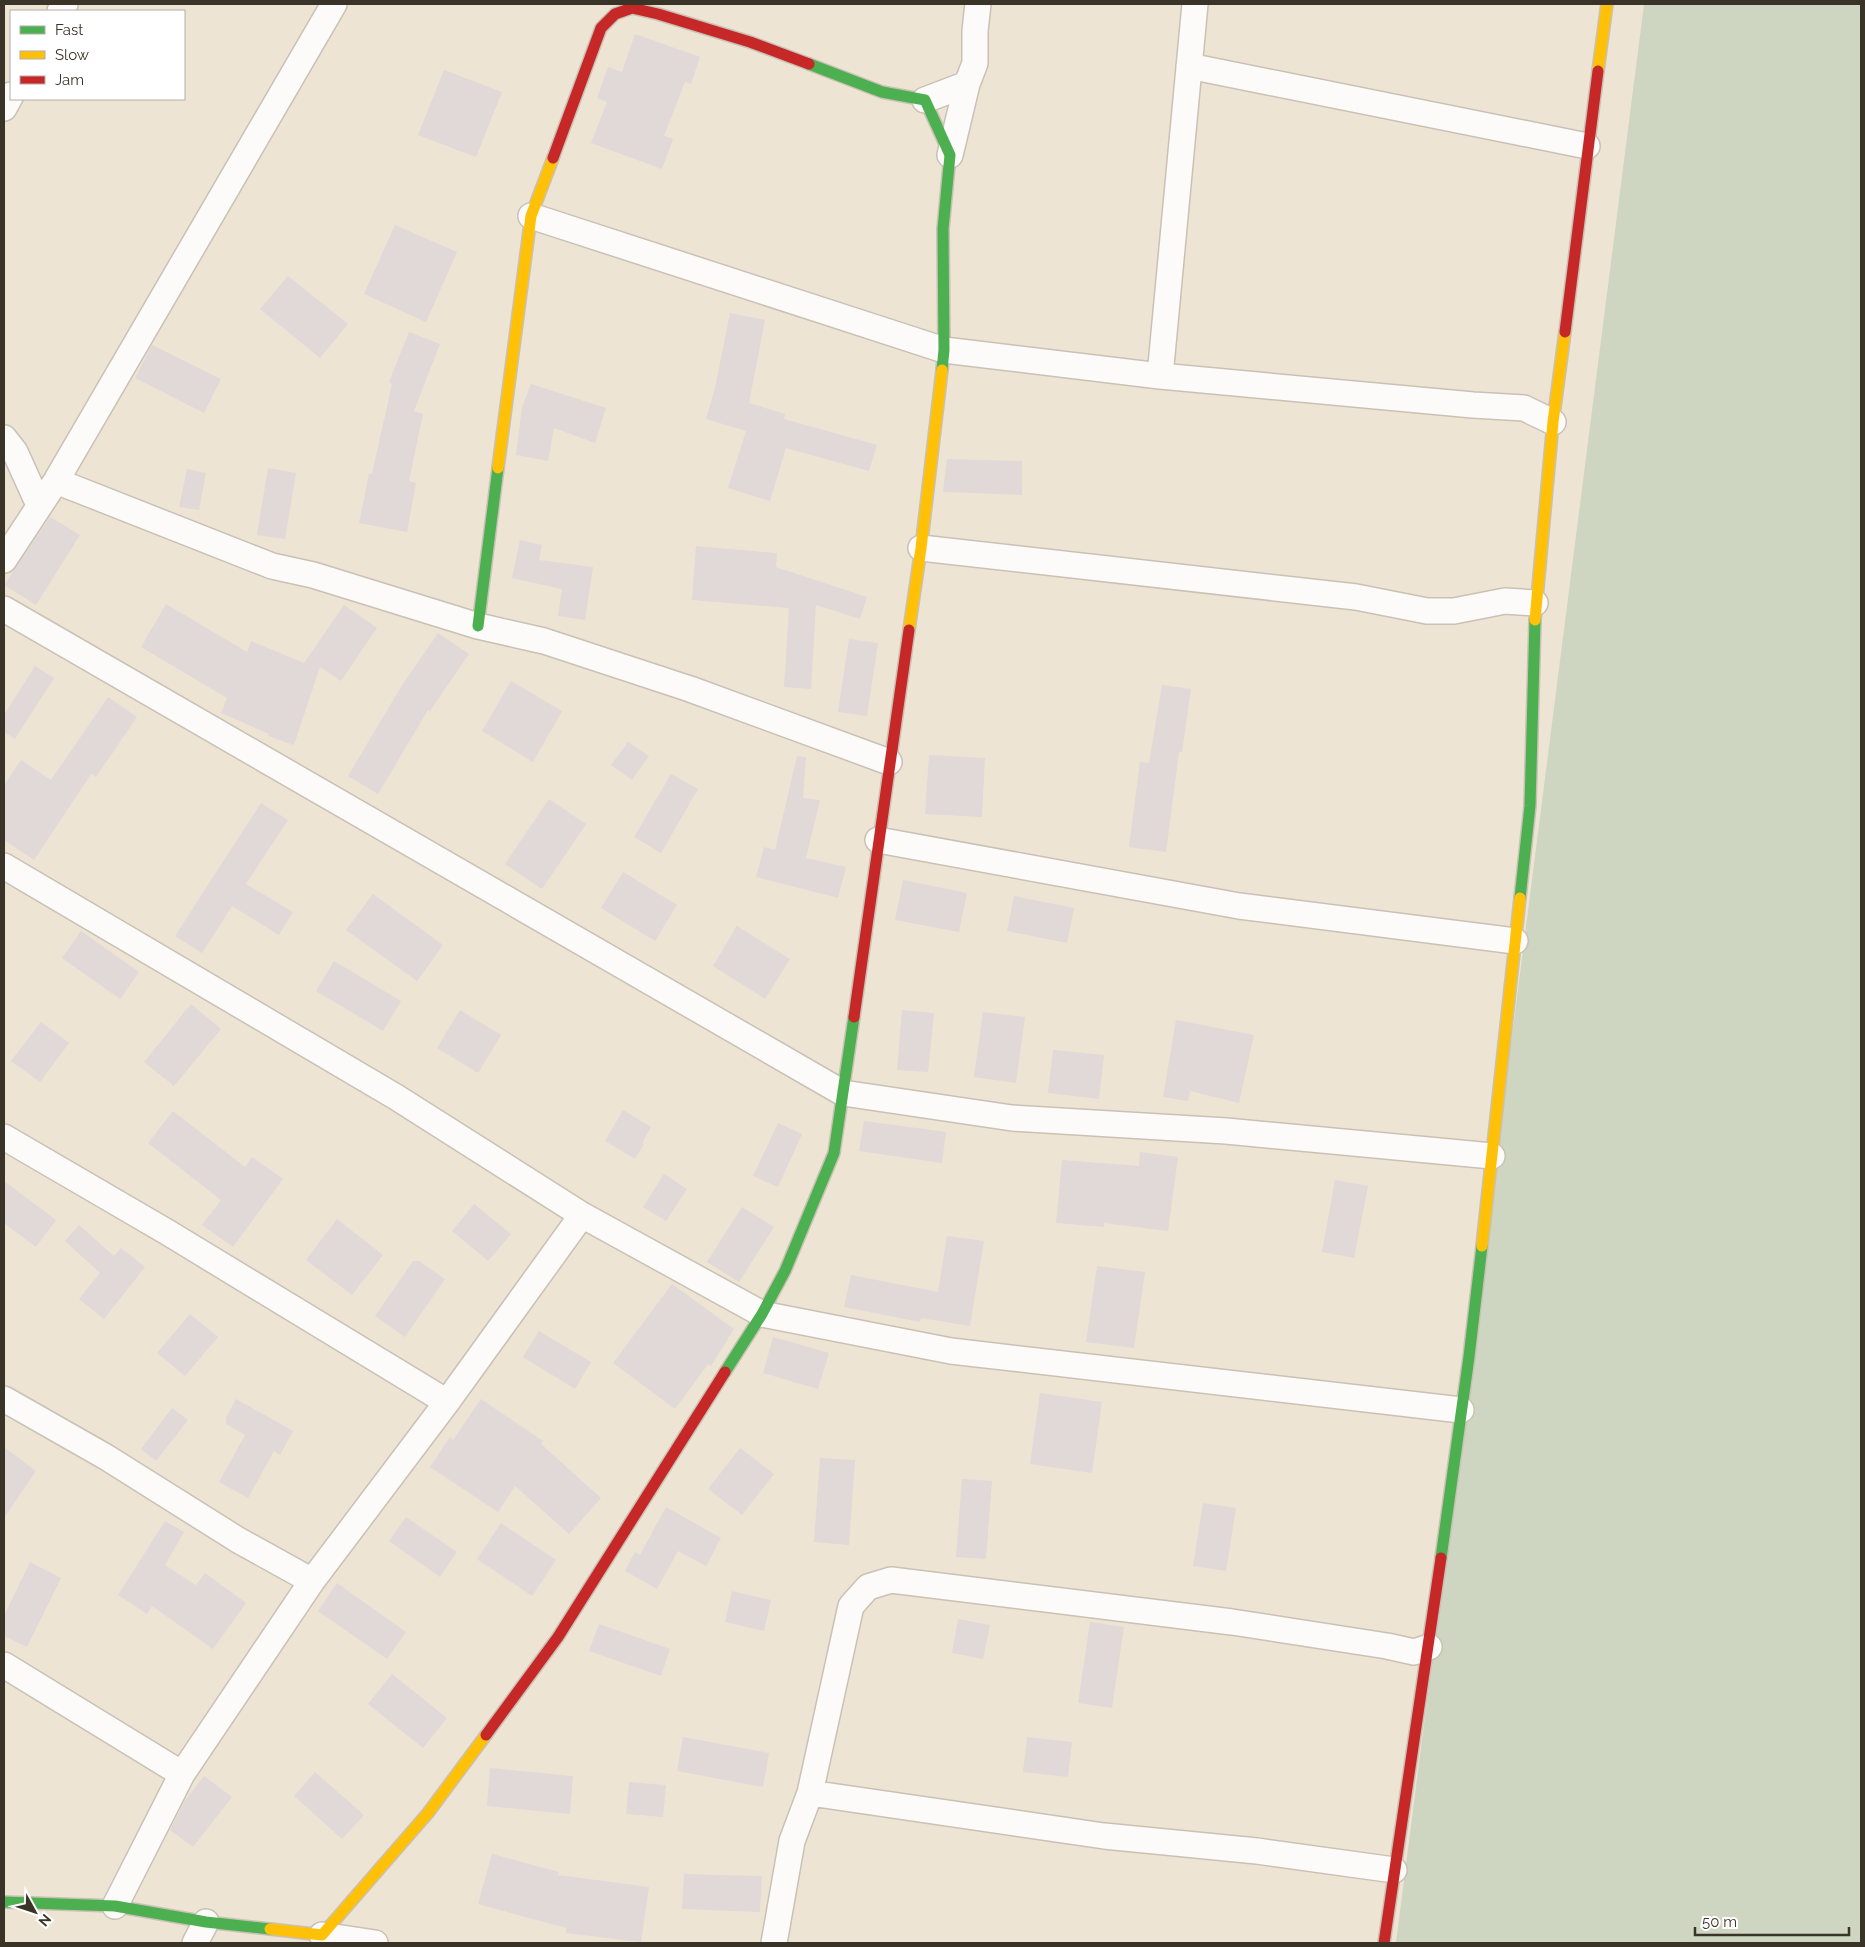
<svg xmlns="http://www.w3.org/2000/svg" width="1865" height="1947" font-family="Raleway,sans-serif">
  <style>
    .green { fill: #ced6c2 }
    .building { fill: #e1d8d8 }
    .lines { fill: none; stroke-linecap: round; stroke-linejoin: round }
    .street-casing { stroke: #c9c1b5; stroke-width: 28 }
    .fast-casing { stroke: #c9c1b5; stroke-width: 14 }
    .slow-casing { stroke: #c9c1b5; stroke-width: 14 }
    .jam-casing { stroke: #c9c1b5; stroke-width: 14 }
    .street { stroke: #fcfbf9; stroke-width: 25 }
    .fast { stroke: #4caf50; stroke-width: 11 }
    .slow { stroke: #ffc107; stroke-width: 11 }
    .jam { stroke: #c62828; stroke-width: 11 }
  </style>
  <rect width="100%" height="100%" fill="#eee4d4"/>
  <path class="green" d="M 1644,4 L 1861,4 L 1861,1943 L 1396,1943 Z"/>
  <path class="building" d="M 635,34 L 700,57 L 691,84 L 685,82 L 664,136 L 673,139 L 662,169 L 591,143 L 607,102 L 597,98 L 608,67 L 622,72 Z
    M 444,70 L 502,92 L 476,157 L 418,135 Z
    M 395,225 L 457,252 L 426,322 L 364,294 Z
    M 288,276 L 348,324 L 320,358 L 260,309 Z
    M 730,313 L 765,320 L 749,403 L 785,414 L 784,419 L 877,445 L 869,471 L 786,448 L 770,501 L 728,488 L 746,431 L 706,419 L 715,388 Z
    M 409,332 L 440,344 L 414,411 L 423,414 L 409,481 L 416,483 L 407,532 L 359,523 L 369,474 L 372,474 L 392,384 L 389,382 Z
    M 152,345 L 221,379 L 204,413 L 135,378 Z
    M 531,384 L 606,408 L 595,443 L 554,428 L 548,461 L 516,455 L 522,407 Z
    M 947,459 L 1022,461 L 1022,495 L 943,492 Z
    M 268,468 L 296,473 L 285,539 L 257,535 Z
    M 187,469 L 206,473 L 199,510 L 179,507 Z
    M 50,517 L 80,535 L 36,605 L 4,585 Z
    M 520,540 L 542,545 L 539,560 L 593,567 L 585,620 L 558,616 L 562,589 L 512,578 Z
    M 696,546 L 777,553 L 776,567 L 867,597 L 860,619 L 816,605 L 811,689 L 784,687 L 789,608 L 692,600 Z
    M 166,604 L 247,652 L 251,641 L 304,663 L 344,605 L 377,628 L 341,681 L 320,667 L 294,745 L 268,736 L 269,734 L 221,713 L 227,698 L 141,647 Z
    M 438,633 L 469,654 L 430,711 L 428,710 L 378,794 L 348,776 L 401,687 Z
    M 849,639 L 878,643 L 867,716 L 838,712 Z
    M 35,666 L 54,678 L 15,739 L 4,732 L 4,715 Z
    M 511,681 L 562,711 L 533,762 L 482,731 Z
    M 1162,685 L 1191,689 L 1182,752 L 1179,752 L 1166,852 L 1129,847 L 1140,762 L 1149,763 Z
    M 108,697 L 137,717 L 96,777 L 91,774 L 34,860 L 4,840 L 4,785 L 21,760 L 51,780 Z
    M 628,742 L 649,756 L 632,780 L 611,765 Z
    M 929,755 L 985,758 L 982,817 L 925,814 Z
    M 797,756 L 806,757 L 803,798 L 820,800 L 806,858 L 846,867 L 838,898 L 756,877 L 764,847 L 775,850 Z
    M 671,774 L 698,789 L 661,853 L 634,837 Z
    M 549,799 L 586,824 L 542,889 L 505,864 Z
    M 261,803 L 288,820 L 246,884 L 293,912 L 279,935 L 232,906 L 202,953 L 175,936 Z
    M 623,872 L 677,905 L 655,941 L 601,908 Z
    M 903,880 L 967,893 L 959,932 L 895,920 Z
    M 373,894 L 443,945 L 417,981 L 346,930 Z
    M 1014,896 L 1074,908 L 1067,943 L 1007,931 Z
    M 737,926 L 790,959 L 765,999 L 713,966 Z
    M 81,931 L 139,972 L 120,999 L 62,958 Z
    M 334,961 L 401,1001 L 383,1031 L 316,991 Z
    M 191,1004 L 221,1029 L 174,1086 L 144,1062 Z
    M 460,1010 L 501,1035 L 478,1073 L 437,1048 Z
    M 902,1010 L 934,1013 L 928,1072 L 897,1070 Z
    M 983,1012 L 1025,1017 L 1016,1083 L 974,1077 Z
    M 1176,1020 L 1254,1035 L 1239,1103 L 1190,1091 L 1188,1101 L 1163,1097 Z
    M 41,1022 L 69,1043 L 40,1082 L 11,1061 Z
    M 1053,1050 L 1104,1055 L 1099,1099 L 1048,1093 Z
    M 623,1110 L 651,1127 L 642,1143 L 644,1144 L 635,1159 L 605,1141 Z
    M 173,1111 L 245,1167 L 252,1157 L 283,1179 L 233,1247 L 202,1225 L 221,1200 L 148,1143 Z
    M 864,1121 L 946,1132 L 942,1163 L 859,1151 Z
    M 778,1123 L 802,1134 L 778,1187 L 753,1176 Z
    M 1140,1152 L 1178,1157 L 1168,1231 L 1104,1223 L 1104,1227 L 1056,1223 L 1062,1160 L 1139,1166 Z
    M 664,1174 L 687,1189 L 666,1221 L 643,1207 Z
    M 1335,1180 L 1368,1186 L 1354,1258 L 1322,1252 Z
    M 4,1181 L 56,1220 L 36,1247 L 4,1223 Z
    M 474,1204 L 511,1234 L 488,1261 L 452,1231 Z
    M 742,1207 L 774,1227 L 739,1282 L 707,1262 Z
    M 337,1219 L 383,1255 L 352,1295 L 306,1260 Z
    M 79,1225 L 114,1256 L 121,1248 L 145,1267 L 104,1319 L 79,1299 L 100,1273 L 65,1241 Z
    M 947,1236 L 984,1241 L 970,1326 L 921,1318 L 920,1322 L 844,1307 L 851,1275 L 938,1292 Z
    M 413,1261 L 419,1261 L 445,1279 L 405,1337 L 375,1316 Z
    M 1097,1266 L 1145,1272 L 1134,1348 L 1086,1342 Z
    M 672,1284 L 734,1329 L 711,1366 L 708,1364 L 675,1409 L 613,1363 Z
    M 190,1314 L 218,1337 L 185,1376 L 157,1353 Z
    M 539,1331 L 591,1362 L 575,1389 L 523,1357 Z
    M 773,1337 L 829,1353 L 818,1389 L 763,1373 Z
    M 1040,1393 L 1102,1402 L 1092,1473 L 1030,1464 Z
    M 236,1399 L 293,1431 L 280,1455 L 274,1451 L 248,1498 L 219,1482 L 245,1435 L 226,1424 L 226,1418 Z
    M 481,1399 L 543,1441 L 541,1444 L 601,1498 L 569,1534 L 515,1486 L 498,1512 L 430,1467 L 450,1437 L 453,1440 Z
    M 172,1408 L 188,1420 L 156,1461 L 141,1449 Z
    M 4,1447 L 36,1471 L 4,1518 Z
    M 740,1448 L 774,1474 L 742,1515 L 708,1489 Z
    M 820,1458 L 855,1460 L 849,1545 L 814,1542 Z
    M 962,1479 L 992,1481 L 986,1559 L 956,1557 Z
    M 1203,1503 L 1236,1508 L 1226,1571 L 1193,1566 Z
    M 666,1507 L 721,1538 L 706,1566 L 678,1551 L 657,1589 L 625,1571 L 635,1552 L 640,1555 Z
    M 406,1517 L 457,1552 L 440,1577 L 389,1541 Z
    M 165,1521 L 184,1532 L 165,1565 L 196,1585 L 205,1573 L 246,1603 L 213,1649 L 152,1606 L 147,1614 L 118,1595 Z
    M 501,1523 L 556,1560 L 532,1596 L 477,1559 Z
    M 30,1562 L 61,1578 L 27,1647 L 4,1636 L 4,1616 Z
    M 337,1583 L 406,1632 L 387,1659 L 318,1611 Z
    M 732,1591 L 771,1600 L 764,1631 L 725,1622 Z
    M 958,1619 L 990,1625 L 983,1659 L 952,1653 Z
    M 1090,1622 L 1124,1627 L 1112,1708 L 1078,1703 Z
    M 599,1624 L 670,1649 L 661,1676 L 589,1651 Z
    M 392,1674 L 447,1718 L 423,1748 L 368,1704 Z
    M 683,1737 L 769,1753 L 763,1787 L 677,1771 Z
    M 1027,1737 L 1072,1742 L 1068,1777 L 1023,1772 Z
    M 490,1768 L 573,1776 L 570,1814 L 487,1806 Z
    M 315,1772 L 364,1815 L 342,1839 L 294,1796 Z
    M 204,1776 L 232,1797 L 193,1847 L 170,1830 L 184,1802 Z
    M 629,1782 L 666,1785 L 663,1817 L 626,1814 Z
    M 492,1854 L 559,1872 L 558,1875 L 649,1887 L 641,1942 L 566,1933 L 566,1928 L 478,1904 Z
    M 684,1874 L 762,1876 L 760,1912 L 682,1909 Z"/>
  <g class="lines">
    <g class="street-casing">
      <path id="street" d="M 60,11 L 65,4
        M 1189,66 L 1587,146
        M 925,100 L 967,84 L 975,63 L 975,31 L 978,4
        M 4,108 L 11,95
        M 950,155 L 967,84
        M 531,216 L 944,350 L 1160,376 L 1473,405 L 1524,408 L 1553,422
        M 1160,376 L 1195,4
        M 4,438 L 15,452 L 39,505
        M 56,481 L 272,566 L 313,575 L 478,626 L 544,641 L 690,689 L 889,762
        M 921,548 L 1356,597 L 1427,611 L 1454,611 L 1505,601 L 1535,603
        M 4,560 L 56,481 L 334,4
        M 4,609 L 843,1093 L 1012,1118 L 1226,1131 L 1492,1156
        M 878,840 L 1239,906 L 1515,941
        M 4,866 L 396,1097 L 582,1215 L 447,1402 L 312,1581 L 182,1774 L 115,1906
        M 4,1137 L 167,1232 L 447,1402
        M 582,1215 L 762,1314 L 951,1351 L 1461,1410
        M 4,1399 L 106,1457 L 238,1540 L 312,1581
        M 4,1665 L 182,1774
        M 810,1793 L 1104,1836 L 1257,1851 L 1394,1870
        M 322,1935 L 375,1943
        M 195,1943 L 206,1922
        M 774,1943 L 792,1841 L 810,1793 L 851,1606 L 868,1587 L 891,1580 L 1232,1622 L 1387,1646 L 1414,1652 L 1429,1647"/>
    </g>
    <g class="fast-casing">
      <path id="fast" d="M 809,64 L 882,92 L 925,100 L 950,155 L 943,229 L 944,350 L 942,370
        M 478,626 L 498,468
        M 1520,898 L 1530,806 L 1535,620
        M 725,1372 L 762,1314 L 785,1271 L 834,1153 L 854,1017
        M 1441,1558 L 1469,1357 L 1482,1246
        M 4,1902 L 115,1906 L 206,1922 L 270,1929"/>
    </g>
    <g class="slow-casing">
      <path id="slow" d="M 1598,71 L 1607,4
        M 498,468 L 531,216 L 553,158
        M 1535,620 L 1553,422 L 1565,332
        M 909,630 L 921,548 L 942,370
        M 1482,1246 L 1520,898
        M 270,1929 L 322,1935 L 428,1813 L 486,1735"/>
    </g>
    <g class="jam-casing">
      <path id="jam" d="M 553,158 L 601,28 L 615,14 L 632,8 L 658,14 L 750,42 L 809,64
        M 1565,332 L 1598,71
        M 854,1017 L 909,630
        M 486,1735 L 558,1637 L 725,1372
        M 1384,1943 L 1441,1558"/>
    </g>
    <use href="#street" class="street"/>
    <use href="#fast" class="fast"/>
    <use href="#slow" class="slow"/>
    <use href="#jam" class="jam"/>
  </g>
  <rect width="1865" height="1947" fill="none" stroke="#3a3428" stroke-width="10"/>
  <rect x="10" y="10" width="175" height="90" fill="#ffffff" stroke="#b0aea9"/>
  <rect x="20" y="26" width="25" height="8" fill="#4caf50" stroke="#b0aea9"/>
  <text x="55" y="35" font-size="15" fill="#3a3428">Fast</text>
  <rect x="20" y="51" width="25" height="8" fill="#ffc107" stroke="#b0aea9"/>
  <text x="55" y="60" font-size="15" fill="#3a3428">Slow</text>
  <rect x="20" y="76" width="25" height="8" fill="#c62828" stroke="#b0aea9"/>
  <text x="55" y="85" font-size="15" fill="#3a3428">Jam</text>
  <g transform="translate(35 1912) rotate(130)" stroke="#ffffff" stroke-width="4" paint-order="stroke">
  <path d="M0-4L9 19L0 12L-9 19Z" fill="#3a3428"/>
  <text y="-8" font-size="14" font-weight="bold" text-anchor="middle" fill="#3a3428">N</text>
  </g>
  <path d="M1695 1927v8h154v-8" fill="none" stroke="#3a3428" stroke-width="2.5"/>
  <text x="1702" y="1927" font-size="15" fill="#3a3428" stroke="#ffffff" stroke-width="4" paint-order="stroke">50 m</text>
</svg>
